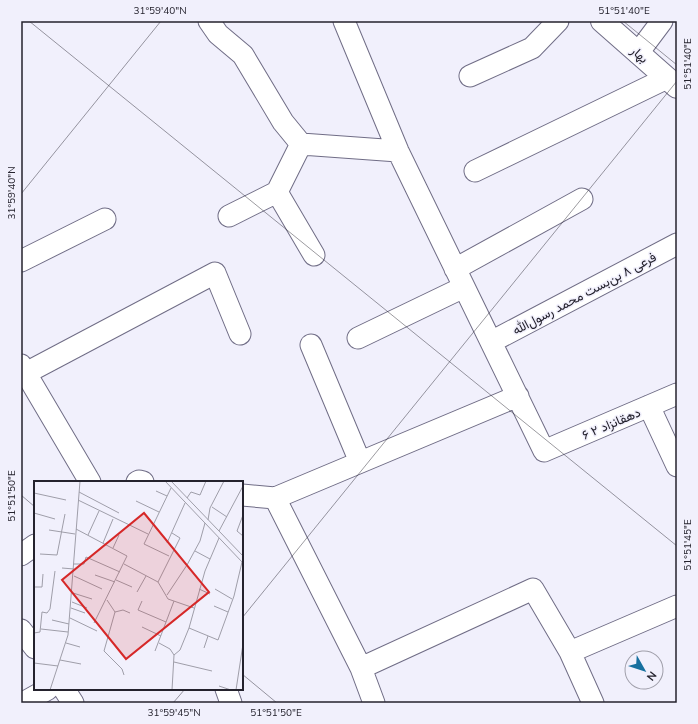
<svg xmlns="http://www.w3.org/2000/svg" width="698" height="724" font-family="'Nunito Sans',Vazirmatn,sans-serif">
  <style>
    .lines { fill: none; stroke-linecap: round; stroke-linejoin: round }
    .minor-casing { stroke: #706d86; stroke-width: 23 }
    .tertiary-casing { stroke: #706d86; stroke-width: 24 }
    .minor { stroke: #fff; stroke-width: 21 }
    .tertiary { stroke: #fff; stroke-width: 22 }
    .ticks { fill: none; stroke: #24222d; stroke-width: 1; stroke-opacity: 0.45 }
    .labels { text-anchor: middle; stroke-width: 3; stroke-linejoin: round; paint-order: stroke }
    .street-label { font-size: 13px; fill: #24222d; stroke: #f1f0fc }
    .inset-road { fill: none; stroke: #9f9ea9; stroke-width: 1 }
    .view { fill: #d62828; fill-opacity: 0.15; stroke: #d62828; stroke-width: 2 }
    .inset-edge { fill: none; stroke: #24222d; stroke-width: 2 }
    .neatline { fill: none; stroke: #24222d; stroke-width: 1.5 }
    .ticks-label { font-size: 10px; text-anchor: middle; fill: #24222d }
  </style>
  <rect width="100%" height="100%" fill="#f1f0fc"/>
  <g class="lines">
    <g class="minor-casing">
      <path id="minor" d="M 209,21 L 218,34 L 243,55 L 283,122 L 301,144 L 398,151
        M 344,21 L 398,151 L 544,451 L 677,394
        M 638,53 L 662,21
        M 470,76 L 532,48 L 558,21
        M 475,171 L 667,78
        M 277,192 L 314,255
        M 229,216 L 277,192 L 301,144
        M 21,261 L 105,219
        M 455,269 L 582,199
        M 358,338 L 464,287
        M 491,342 L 677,244
        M 311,345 L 360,462
        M 21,365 L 90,482
        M 26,373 L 215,273 L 240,334
        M 649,406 L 677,466
        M 137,482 L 139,481 L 143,482
        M 242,495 L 275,498 L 518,396
        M 275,498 L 361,668 L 374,703
        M 21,555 L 35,545
        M 21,630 L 35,648
        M 570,652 L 677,606
        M 361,668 L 533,589 L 570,652 L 593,703
        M 64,689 L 73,703
        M 226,689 L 231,703
        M 23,703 L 48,689"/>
    </g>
    <g class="tertiary-casing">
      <path id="tertiary" d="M 602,21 L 677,87"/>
    </g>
    <use href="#minor" class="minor"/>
    <use href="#tertiary" class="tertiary"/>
  </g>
  <path class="ticks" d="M 29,21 L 677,546M 623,21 L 677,65M 21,194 L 161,21M 21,495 L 35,507M 242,618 L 677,81M 242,674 L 277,703M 173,703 L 185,689"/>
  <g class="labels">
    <g class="street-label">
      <text transform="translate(640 54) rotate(42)" y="5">بهار</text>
      <text transform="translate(584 293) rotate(-28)" y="5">فرعی ۸ بن‌بست محمد رسول‌الله</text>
      <text transform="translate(611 423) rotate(-23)" y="5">۶ دهقانزاد ۲</text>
    </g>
  </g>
  <g transform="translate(34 481)">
    <rect width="209" height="209" fill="#f1f0fc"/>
    <path class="inset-road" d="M 131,0 L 209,82M 137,0 L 209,75M 122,10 L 133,15M 45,11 L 85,32M 0,12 L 32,19M 153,17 L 157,11 L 166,14 L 172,0M 44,19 L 114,53M 102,20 L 125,31M 178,26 L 193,36M 0,32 L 21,38M 209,34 L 203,50 L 209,55M 174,39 L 176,27 L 190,0M 42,48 L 93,75 L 60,142M 15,49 L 41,53M 185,50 L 209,5M 54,54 L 65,30M 69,62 L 79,38M 133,62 L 151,22M 79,67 L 85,54M 161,70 L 176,78M 6,73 L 23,74 L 31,33M 135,75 L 110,63 L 137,7M 40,83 L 50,83 L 52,76 L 86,91M 90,83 L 124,101 L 134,118 L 160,127M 28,87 L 40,88M 61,94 L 81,101M 40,95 L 68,108M 82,99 L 98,106M 124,101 L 146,57 L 138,52M 0,106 L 8,106 L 9,93M 165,108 L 176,113M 181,108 L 198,118M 103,111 L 112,95M 39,112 L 58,118M 133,114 L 153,84 L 166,60 L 171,42M 73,119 L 81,131 L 70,170 L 88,188 L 90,194M 108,120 L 104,129 L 132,141M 38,121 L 53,127M 180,125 L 194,131M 37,127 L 51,132M 81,131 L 89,129 L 96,132M 36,137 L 63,150M 18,139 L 35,143M 108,146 L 127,155M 155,147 L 184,159 L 200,115 L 208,81M 7,148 L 34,151M 0,152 L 6,151 L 8,131 L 13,132 L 16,128 L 21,90M 32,162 L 46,166M 125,162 L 136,168 L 140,174 L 138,209M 170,167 L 174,155M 121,170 L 140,120M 140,174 L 146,169 L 155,147 L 171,90 L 185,57M 26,179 L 47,183M 140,181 L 178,190M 0,182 L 24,185M 185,205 L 197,209M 16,209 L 34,154 L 46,0M 202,209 L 209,163"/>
    <path class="view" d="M 110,32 L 175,111 L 92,178 L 28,99 Z"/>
    <rect width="209" height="209" class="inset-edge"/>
  </g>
  <rect width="698" height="724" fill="none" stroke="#f1f0fc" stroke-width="44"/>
  <g transform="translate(644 670) rotate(129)"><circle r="19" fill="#f1f0fc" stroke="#9f9ea9"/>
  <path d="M0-3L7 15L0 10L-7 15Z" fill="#17709f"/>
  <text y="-6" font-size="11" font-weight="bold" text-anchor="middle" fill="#24222d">N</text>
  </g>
  <rect x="22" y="22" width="654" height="680" class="neatline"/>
  <g class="ticks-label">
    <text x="160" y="14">31°59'40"N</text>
    <text x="624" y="14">51°51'40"E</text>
    <text transform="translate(687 64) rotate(-90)" y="4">51°51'40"E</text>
    <text transform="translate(11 193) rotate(-90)" y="4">31°59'40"N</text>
    <text transform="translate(11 496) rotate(-90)" y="4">51°51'50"E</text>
    <text transform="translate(687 545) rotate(-90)" y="4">51°51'45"E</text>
    <text x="174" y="716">31°59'45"N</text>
    <text x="276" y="716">51°51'50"E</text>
  </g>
</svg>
